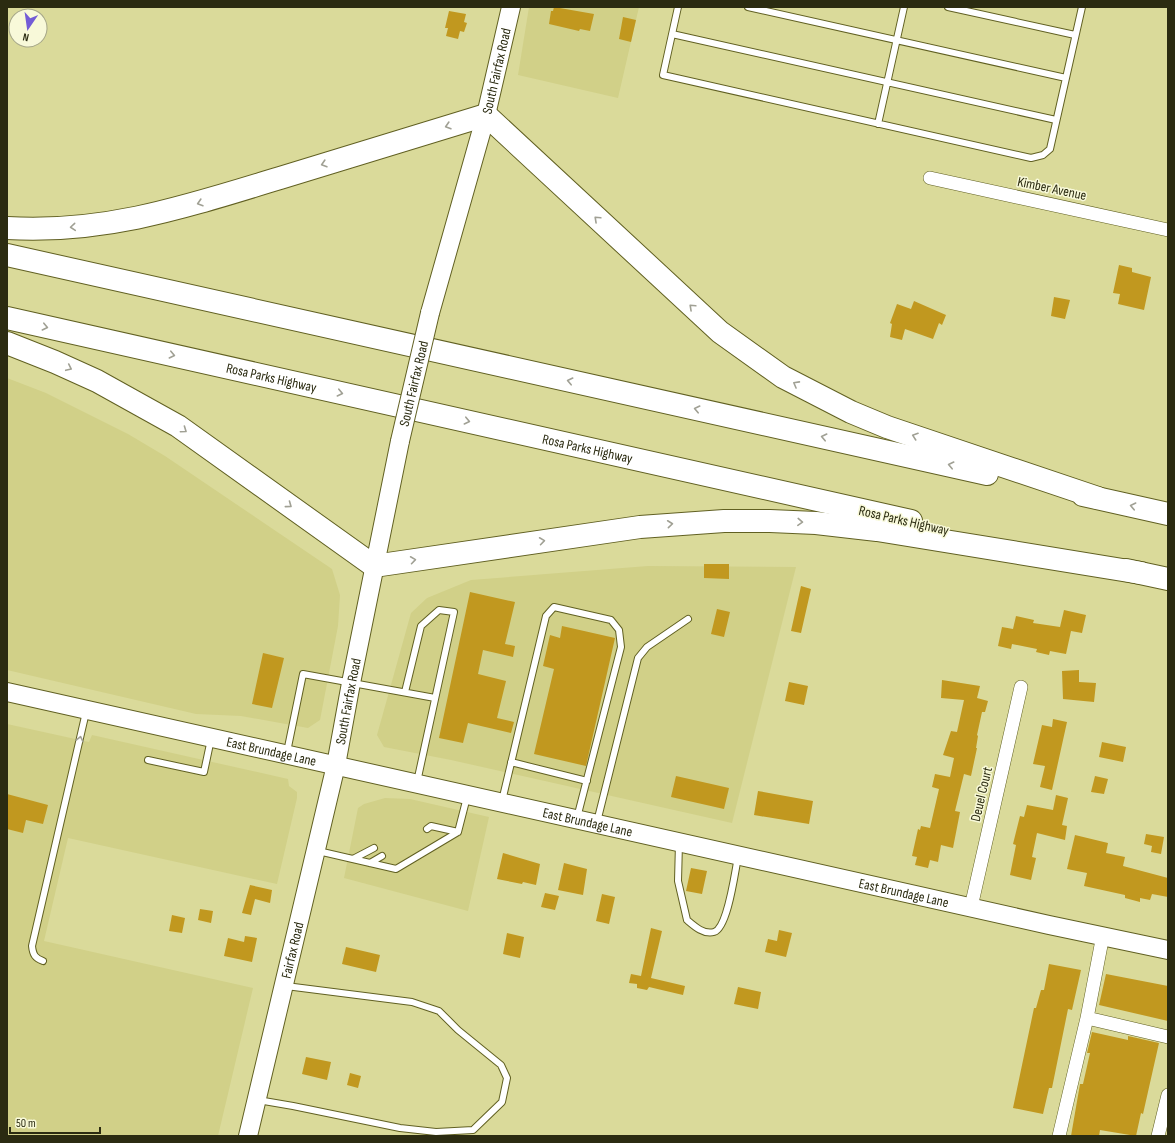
<svg xmlns="http://www.w3.org/2000/svg" width="1175" height="1143" font-family="'Sofia Sans Condensed',sans-serif">
  <style>
    .built { fill: #d1d088 }
    .building { fill: #c1981f }
    .lines { fill: none; stroke-linecap: round; stroke-linejoin: round }
    .lane-casing { stroke: #616022; stroke-width: 8 }
    .street-casing { stroke: #616022; stroke-width: 14 }
    .secondary-casing { stroke: #616022; stroke-width: 20 }
    .highway-casing { stroke: #616022; stroke-width: 24 }
    .lane { stroke: #fff; stroke-width: 6 }
    .street { stroke: #fff; stroke-width: 13 }
    .secondary { stroke: #fff; stroke-width: 18 }
    .highway { stroke: #fff; stroke-width: 22 }
    .secondary-bridge-casing { stroke: #616022; stroke-width: 20; stroke-linecap: butt }
    .secondary-bridge { stroke: #fff; stroke-width: 18 }
    .oneway { stroke: #a0a094 }
    .labels { text-anchor: middle; stroke-width: 3; stroke-linejoin: round; paint-order: stroke }
    .street-label { font-size: 14px; fill: #2b2b11; stroke: #f8f9d9 }
  </style>
  <rect width="100%" height="100%" fill="#dada9a"/>
  <path class="built" d="M 529,7 L 639,7 L 618,98 L 518,75 Z
    M 7,378 L 46,393 L 128,434 L 165,456 L 332,569 L 340,595 L 338,626 L 320,720 L 308,728 L 241,716 L 196,714 L 7,670 Z
    M 648,566 L 796,567 L 732,823 L 451,760 L 384,747 L 377,735 L 411,613 L 427,598 L 471,580 Z
    M 7,724 L 89,742 L 92,735 L 288,779 L 289,786 L 297,792 L 297,798 L 277,884 L 68,838 L 44,941 L 253,988 L 218,1136 L 7,1136 Z
    M 385,798 L 410,799 L 489,817 L 468,911 L 344,878 L 358,808 L 364,804 Z"/>
  <path class="building" d="M 554,7 L 594,14 L 590,31 L 580,29 L 579,31 L 549,24 L 551,11 L 553,11 Z
    M 449,11 L 466,14 L 464,22 L 467,23 L 464,32 L 460,31 L 458,39 L 446,36 L 448,28 L 445,28 Z
    M 623,17 L 636,20 L 631,42 L 619,39 Z
    M 1119,265 L 1132,268 L 1132,272 L 1151,277 L 1144,310 L 1118,304 L 1120,294 L 1113,293 Z
    M 1054,297 L 1070,300 L 1065,319 L 1051,316 Z
    M 914,301 L 946,315 L 942,325 L 939,323 L 933,339 L 905,329 L 902,340 L 890,337 L 892,324 L 890,323 L 897,304 L 911,309 Z
    M 704,564 L 729,564 L 729,579 L 704,578 Z
    M 801,586 L 811,589 L 801,633 L 791,631 Z
    M 470,592 L 515,602 L 505,644 L 515,646 L 513,657 L 483,650 L 478,674 L 506,681 L 497,718 L 514,722 L 511,733 L 468,723 L 463,743 L 439,738 Z
    M 717,609 L 730,612 L 724,637 L 711,634 Z
    M 1064,610 L 1086,615 L 1082,633 L 1071,631 L 1066,654 L 1050,651 L 1049,655 L 1036,652 L 1037,649 L 1012,644 L 1011,649 L 998,646 L 1002,627 L 1013,629 L 1016,616 L 1034,620 L 1033,623 L 1060,627 Z
    M 562,626 L 615,638 L 586,766 L 534,754 L 554,669 L 543,666 L 550,635 L 560,638 Z
    M 263,653 L 284,658 L 272,708 L 252,704 Z
    M 1079,670 L 1079,682 L 1096,683 L 1094,702 L 1063,699 L 1062,671 Z
    M 942,680 L 980,686 L 977,698 L 988,701 L 985,712 L 982,712 L 977,735 L 978,736 L 976,748 L 977,748 L 971,776 L 964,774 L 955,811 L 960,812 L 953,848 L 941,845 L 938,862 L 930,860 L 928,868 L 915,865 L 917,857 L 912,856 L 918,829 L 920,830 L 921,826 L 930,828 L 939,789 L 932,787 L 935,774 L 950,777 L 954,758 L 943,755 L 951,731 L 957,732 L 964,700 L 941,698 Z
    M 789,682 L 808,686 L 804,705 L 785,701 Z
    M 1053,719 L 1067,722 L 1052,790 L 1040,787 L 1045,766 L 1033,764 L 1042,725 L 1052,727 Z
    M 1102,742 L 1126,747 L 1123,762 L 1099,757 Z
    M 676,776 L 729,788 L 724,809 L 671,797 Z
    M 1095,776 L 1108,779 L 1104,794 L 1091,792 Z
    M 758,791 L 813,801 L 809,824 L 754,815 Z
    M 7,794 L 48,805 L 43,824 L 26,820 L 23,833 L 7,829 Z
    M 1056,795 L 1068,798 L 1062,825 L 1067,826 L 1065,840 L 1037,833 L 1032,857 L 1036,858 L 1031,880 L 1010,875 L 1016,845 L 1013,844 L 1020,816 L 1024,817 L 1027,805 L 1053,810 Z
    M 1146,834 L 1164,837 L 1161,854 L 1151,852 L 1152,846 L 1144,844 Z
    M 1075,835 L 1108,843 L 1106,853 L 1125,857 L 1123,866 L 1168,878 L 1168,897 L 1152,894 L 1150,900 L 1140,898 L 1140,902 L 1125,898 L 1125,895 L 1084,886 L 1087,873 L 1067,869 Z
    M 503,853 L 540,864 L 536,885 L 523,882 L 522,884 L 497,879 Z
    M 564,863 L 587,869 L 583,895 L 558,890 Z
    M 691,868 L 707,871 L 702,894 L 686,891 Z
    M 250,885 L 272,890 L 270,903 L 255,899 L 251,915 L 242,913 Z
    M 545,893 L 559,896 L 555,910 L 541,907 Z
    M 602,894 L 615,897 L 609,924 L 596,921 Z
    M 200,909 L 213,911 L 211,923 L 198,920 Z
    M 172,915 L 185,918 L 182,933 L 169,931 Z
    M 651,928 L 662,931 L 651,978 L 685,986 L 683,995 L 649,987 L 647,990 L 637,988 L 637,984 L 629,983 L 631,974 L 641,976 Z
    M 779,930 L 792,933 L 786,957 L 765,952 L 768,939 L 777,941 Z
    M 507,933 L 524,937 L 520,958 L 503,954 Z
    M 245,936 L 257,938 L 252,962 L 224,956 L 228,938 L 244,942 Z
    M 346,947 L 380,955 L 376,972 L 342,964 Z
    M 1049,964 L 1081,970 L 1072,1010 L 1068,1009 L 1052,1088 L 1049,1088 L 1043,1114 L 1013,1108 L 1034,1008 L 1036,1008 L 1041,990 L 1044,990 Z
    M 1106,974 L 1168,986 L 1168,1021 L 1099,1005 Z
    M 738,987 L 761,992 L 758,1009 L 734,1004 Z
    M 1092,1032 L 1128,1040 L 1128,1036 L 1159,1043 L 1143,1114 L 1141,1113 L 1136,1136 L 1100,1130 L 1099,1136 L 1071,1136 L 1080,1084 L 1083,1084 L 1090,1053 L 1087,1053 Z
    M 306,1057 L 331,1062 L 327,1080 L 302,1074 Z
    M 350,1073 L 361,1076 L 358,1088 L 347,1085 Z"/>
  <g class="lines">
    <g class="lane-casing">
      <path id="lane" d="M 678,7 L 663,75 L 1031,158 L 1043,155 L 1050,149 L 1082,7
        M 748,7 L 1066,78
        M 948,7 L 1075,35
        M 672,34 L 1056,120
        M 878,124 L 904,7
        M 405,692 L 421,626 L 439,610 L 454,612 L 417,782
        M 287,752 L 303,674 L 435,698
        M 148,760 L 204,772 L 211,739
        M 511,762 L 587,781
        M 502,801 L 546,616 L 554,607 L 611,620 L 619,630 L 621,647 L 577,818
        M 597,822 L 638,658 L 647,647 L 688,619
        M 427,829 L 431,826 L 458,832
        M 679,843 L 678,881 L 687,920 C 694,926 704,935 714,932 C 728,928 735,871 738,857
        M 318,851 L 396,869 L 458,832 L 467,797
        M 353,859 L 374,848
        M 370,863 L 382,856
        M 43,961 C 35,958 33,955 32,946 L 86,712
        M 258,1100 L 293,1106 L 400,1128 L 436,1132 L 473,1130 L 502,1102 L 507,1078 L 501,1065 L 458,1030 L 439,1011 L 412,1002 L 286,986"/>
    </g>
    <g class="street-casing">
      <path id="street" d="M 930,178 L 1168,230
        M 971,907 L 1021,687
        M 1087,1018 L 1168,1037
        M 1059,1136 L 1087,1018 L 1103,935
        M 1158,1136 L 1168,1095"/>
    </g>
    <g class="secondary-casing">
      <g id="secondary">
        <path id="s1" d="M 430,313 L 486,115 L 511,7"/>
        <path id="s2" d="M 7,692 L 1049,925 L 1168,950"/>
        <path id="s3" d="M 248,1136 L 336,765 L 351,683 L 400,441"/>
      </g>
    </g>
    <g class="highway-casing">
      <g id="highway">
        <path d="M 7,228 C 105,234 188,206 280,178 C 348,157 417,136 486,115 L 720,332 L 783,377 L 851,412 L 887,427 L 1098,498"/>
        <path d="M 7,255 L 987,474"/>
        <path id="s4" d="M 7,318 L 911,521"/>
        <path d="M 7,343 L 55,362 L 97,381 L 178,426 L 374,566 L 640,527 L 724,521 L 770,521 L 816,523 L 877,530 L 1141,573"/>
        <path d="M 1083,495 L 1168,514"/>
        <path d="M 1126,570 L 1168,579"/>
      </g>
    </g>
    <use href="#lane" class="lane"/>
    <use href="#street" class="street"/>
    <use href="#secondary" class="secondary"/>
    <use href="#highway" class="highway"/>
    <g class="secondary-bridge-casing">
      <g id="secondary-bridge">
        <path id="s5" d="M 400,441 L 430,313"/>
      </g>
    </g>
    <use href="#secondary-bridge" class="secondary-bridge"/>
  </g>
  <defs><path id="oneway-chevron" d="M-2-3.5L2.5 0L-2 3.5" fill="none" stroke-width="1.6" stroke-linecap="round" stroke-linejoin="round"/></defs>
  <g class="oneway">
    <use href="#oneway-chevron" transform="translate(448 126) rotate(163)"/>
    <use href="#oneway-chevron" transform="translate(324 164) rotate(163)"/>
    <use href="#oneway-chevron" transform="translate(200 203) rotate(163)"/>
    <use href="#oneway-chevron" transform="translate(597 219) rotate(-137)"/>
    <use href="#oneway-chevron" transform="translate(73 227) rotate(175)"/>
    <use href="#oneway-chevron" transform="translate(692 307) rotate(-137)"/>
    <use href="#oneway-chevron" transform="translate(45 327) rotate(13)"/>
    <use href="#oneway-chevron" transform="translate(172 355) rotate(13)"/>
    <use href="#oneway-chevron" transform="translate(69 368) rotate(25)"/>
    <use href="#oneway-chevron" transform="translate(570 381) rotate(-167)"/>
    <use href="#oneway-chevron" transform="translate(796 384) rotate(-151)"/>
    <use href="#oneway-chevron" transform="translate(340 393) rotate(13)"/>
    <use href="#oneway-chevron" transform="translate(697 409) rotate(-167)"/>
    <use href="#oneway-chevron" transform="translate(467 421) rotate(13)"/>
    <use href="#oneway-chevron" transform="translate(184 430) rotate(35)"/>
    <use href="#oneway-chevron" transform="translate(915 436) rotate(-161)"/>
    <use href="#oneway-chevron" transform="translate(824 437) rotate(-167)"/>
    <use href="#oneway-chevron" transform="translate(951 465) rotate(-167)"/>
    <use href="#oneway-chevron" transform="translate(289 505) rotate(36)"/>
    <use href="#oneway-chevron" transform="translate(1133 506) rotate(-167)"/>
    <use href="#oneway-chevron" transform="translate(800 522) rotate(3)"/>
    <use href="#oneway-chevron" transform="translate(670 524) rotate(-6)"/>
    <use href="#oneway-chevron" transform="translate(542 541) rotate(-8)"/>
    <use href="#oneway-chevron" transform="translate(413 560) rotate(-8)"/>
    <use href="#oneway-chevron" transform="translate(80 739) rotate(-77)"/>
  </g>
  <g class="labels">
    <g class="street-label">
      <text dy="5" stroke="none"><textPath href="#s1" startOffset="251">South Fairfax Road</textPath></text>
      <text transform="translate(1052 188) rotate(12)" y="5">Kimber Avenue</text>
      <text dy="5" stroke="none"><textPath href="#s4" startOffset="271">Rosa Parks Highway</textPath></text>
      <text dy="5" stroke="none"><textPath href="#s5" startOffset="59">South Fairfax Road</textPath></text>
      <text dy="5" stroke="none"><textPath href="#s4" startOffset="595">Rosa Parks Highway</textPath></text>
      <text transform="translate(904 520) rotate(13)" y="5">Rosa Parks Highway</text>
      <text dy="5" stroke="none"><textPath href="#s3" startOffset="446">South Fairfax Road</textPath></text>
      <text dy="5" stroke="none"><textPath href="#s2" startOffset="271">East Brundage Lane</textPath></text>
      <text transform="translate(981 794) rotate(-77)" y="5">Deuel Court</text>
      <text dy="5" stroke="none"><textPath href="#s2" startOffset="595">East Brundage Lane</textPath></text>
      <text dy="5" stroke="none"><textPath href="#s2" startOffset="919">East Brundage Lane</textPath></text>
      <text dy="5" stroke="none"><textPath href="#s3" startOffset="191">Fairfax Road</textPath></text>
    </g>
  </g>
  <rect width="1175" height="1143" fill="none" stroke="#2b2b11" stroke-width="16"/>
  <g transform="translate(28 28) rotate(193)"><circle r="19" fill="#f8f9d9" stroke="#a6a789"/>
  <path d="M0-3L7 15L0 10L-7 15Z" fill="#735cd6"/>
  <text y="-6" font-size="11" font-weight="bold" text-anchor="middle" fill="#2b2b11">N</text>
  </g>
  <path d="M10 1127v6h90v-6" fill="none" stroke="#2b2b11" stroke-width="2"/>
  <text x="16" y="1127" font-size="12" fill="#2b2b11" stroke="#f8f9d9" stroke-width="3" paint-order="stroke">50 m</text>
</svg>
